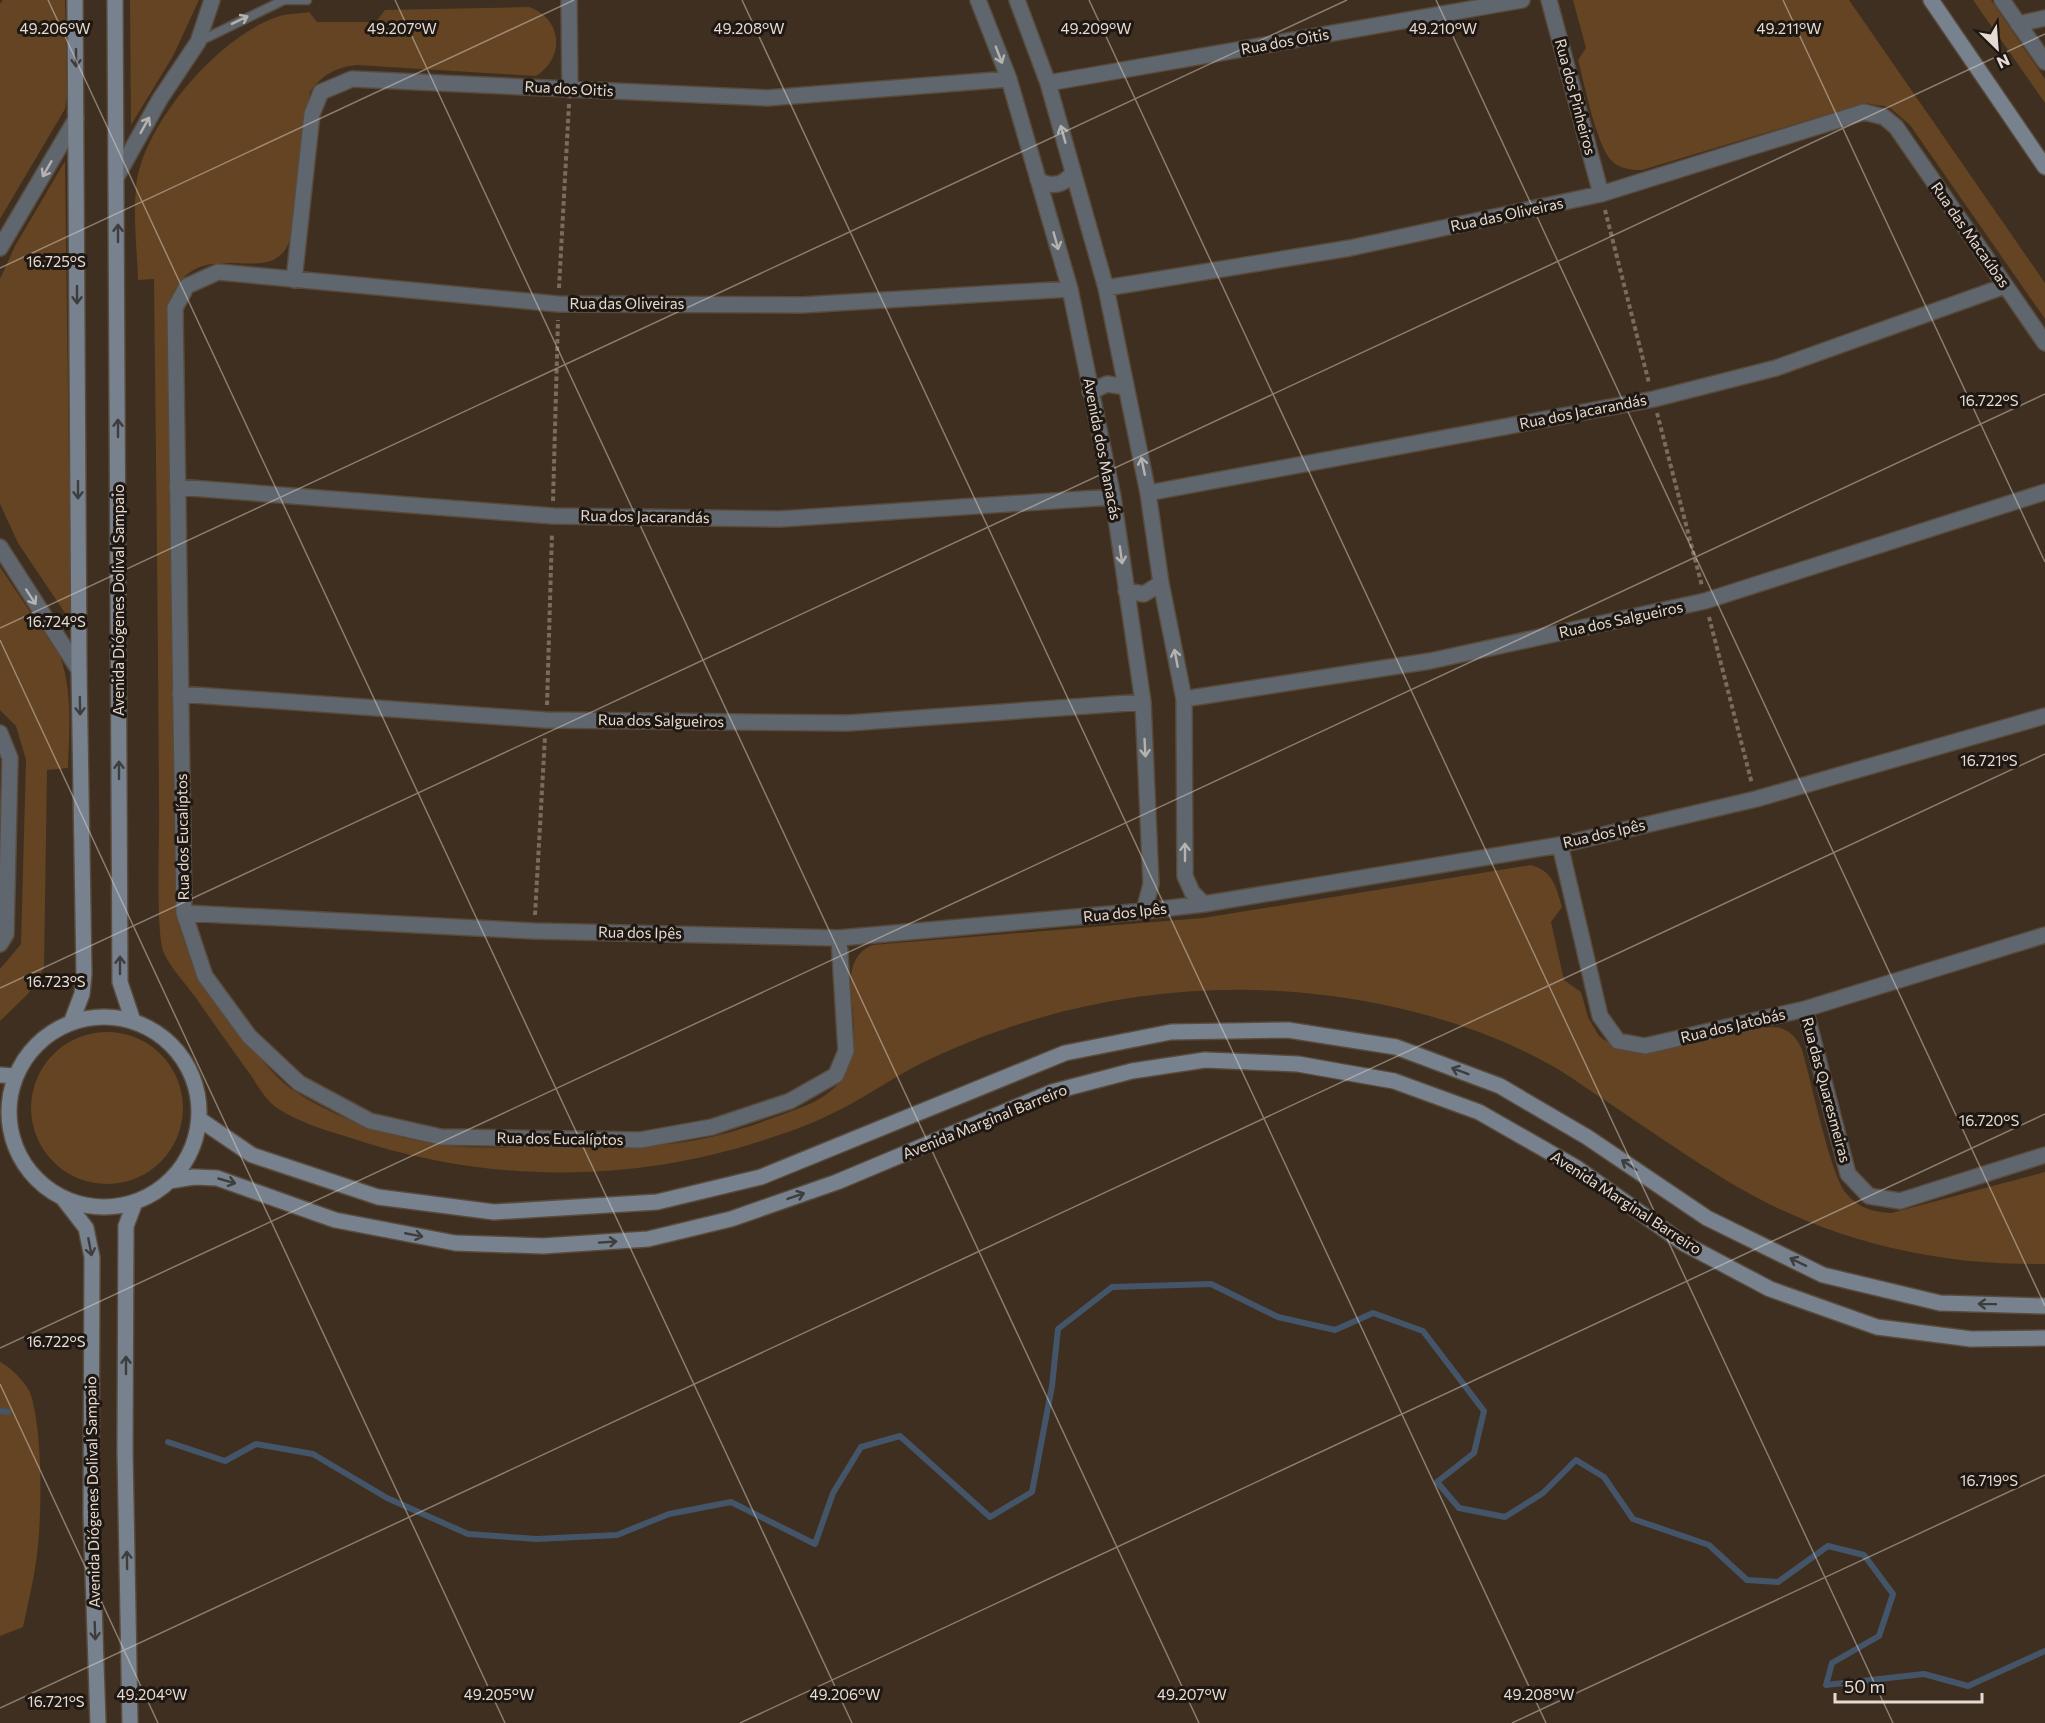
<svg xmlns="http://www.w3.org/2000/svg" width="2045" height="1723" font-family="Commissioner,sans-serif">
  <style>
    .green { fill: #644422 }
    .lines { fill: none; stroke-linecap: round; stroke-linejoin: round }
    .stream { stroke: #455569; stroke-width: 6 }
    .lane-casing { stroke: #594b3c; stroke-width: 11 }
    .street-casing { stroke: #594b3c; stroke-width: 18 }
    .secondary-casing { stroke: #594b3c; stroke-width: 18 }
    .path { stroke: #796c5f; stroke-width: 4; stroke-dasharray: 4.5 3; stroke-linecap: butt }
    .lane { stroke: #60666e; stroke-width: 8 }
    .street { stroke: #60666e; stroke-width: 15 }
    .secondary { stroke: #78828f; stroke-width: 15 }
    .oneway { stroke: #b6b2af }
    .oneway2 { stroke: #3e3d3e }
    .ticks { fill: none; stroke: #e5dbd2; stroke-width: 1.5; stroke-opacity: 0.45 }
    .labels { text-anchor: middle; stroke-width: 6; stroke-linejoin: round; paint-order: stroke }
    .street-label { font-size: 15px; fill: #e5dbd2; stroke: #1f1812 }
    .ticks-label { font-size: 15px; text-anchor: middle; fill: #e5dbd2; stroke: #1f1812; stroke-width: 6; stroke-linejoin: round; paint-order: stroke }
  </style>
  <rect width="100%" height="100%" fill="#3e2f20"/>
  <path class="green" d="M 3,0 L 65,0 L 67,95 L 65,109 L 0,219 L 0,4 Z
    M 130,0 L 199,0 L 173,56 L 131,125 Z
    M 1573,0 L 1849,0 L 2045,283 L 2045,319 L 1910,125 L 1889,107 L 1865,103 L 1642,170 C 1631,170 1620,169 1612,161 C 1597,148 1584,82 1578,60 L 1586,48 Z
    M 1973,0 L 1991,0 L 2045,79 L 2045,103 Z
    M 529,7 C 563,19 565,58 536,76 L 357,65 C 336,67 322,75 310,92 L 291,236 C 275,297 199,226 170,300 L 176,912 C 184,954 203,982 228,1016 C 243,1037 272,1076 293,1090 C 335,1118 392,1139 442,1145 C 479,1150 519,1146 556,1147 C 609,1148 662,1149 715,1136 C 744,1129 773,1118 800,1108 C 905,1069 814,972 872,945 L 1203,918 L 1531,865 C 1553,871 1556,887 1562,907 L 1551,922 L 1564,980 L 1581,992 L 1588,1017 L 1599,1036 L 1617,1049 L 1640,1054 C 1665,1049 1761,1023 1780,1028 C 1792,1031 1798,1040 1802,1050 C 1811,1079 1830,1174 1846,1193 C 1858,1208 1873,1212 1891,1213 L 2045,1172 L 2045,1264 C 1934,1266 1825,1240 1729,1182 C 1686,1156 1645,1127 1603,1099 C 1584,1087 1565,1072 1545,1062 C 1470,1021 1379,999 1294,992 C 1166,982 1036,1007 920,1064 C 896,1076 873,1092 849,1105 C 825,1118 799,1129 773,1137 C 637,1184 490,1184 354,1139 C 329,1131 299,1123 277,1108 C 267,1101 259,1088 252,1077 C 233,1051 214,1024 196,998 C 186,984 171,969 164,953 C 155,934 160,831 159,803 C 158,628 156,454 154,279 L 138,280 C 137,249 133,218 136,188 C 141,126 219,36 277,17 C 287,13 299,14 309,12 L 317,22 L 376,22 L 385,10 Z
    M 65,161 L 71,622 L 18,543 L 0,504 L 0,279 L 15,246 Z
    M 0,567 L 60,656 C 73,692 69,730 68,768 L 47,770 L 44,968 L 28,994 L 0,1021 L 0,969 L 21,944 L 26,760 L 16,726 L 0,710 Z
    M31 1108a76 76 0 1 1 152 0a76 76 0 1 1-152 0Z
    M 0,1362 C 10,1366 28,1385 31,1395 C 43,1436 42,1513 37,1555 C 34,1579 28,1603 23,1627 L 0,1636 Z"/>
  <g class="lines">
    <path class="stream" d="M 0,1411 L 8,1412
      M 168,1442 L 225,1461 L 256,1444 L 313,1454 L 387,1498 L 468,1534 L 537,1539 L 617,1535 L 669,1514 L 731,1502 L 815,1544 L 833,1493 L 861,1447 L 900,1436 L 990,1517 L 1032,1492 L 1052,1386 L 1058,1329 L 1112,1287 L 1211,1284 L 1278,1317 L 1335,1330 L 1373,1313 L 1423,1331 L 1484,1411 L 1474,1453 L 1437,1482 L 1459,1508 L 1505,1517 L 1543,1493 L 1576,1460 L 1604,1477 L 1633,1519 L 1709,1545 L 1747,1580 L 1778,1582 L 1828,1546 L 1864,1555 L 1893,1594 L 1879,1636 L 1832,1663 L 1826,1685 L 1924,1674 L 1968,1686 L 2045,1651"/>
    <g class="lane-casing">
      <path id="lane" d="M 280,0 L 307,0
        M 198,42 L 284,0"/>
    </g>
    <g class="street-casing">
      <path id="street" d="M 569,0 L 570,90
        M 978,0 L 1009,79 L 1070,289 L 1113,497 L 1143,702 L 1151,884 L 1144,911
        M 1017,0 L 1048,83 L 1106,288 L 1148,493 L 1161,583 L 1184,699 L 1185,876 L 1192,892 L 1204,904
        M 1549,0 L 1601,194
        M 2002,0 L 2045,62
        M 2018,24 L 2045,18
        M 1048,83 L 1522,0
        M 117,176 L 160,99 L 198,42 L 212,0
        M 1038,180 C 1052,188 1065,185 1073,172
        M 0,248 L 76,119
        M 294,280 L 312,114 L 321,92 L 352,79 L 767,98 L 1009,79
        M 1106,288 L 1350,248 L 1601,194 L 1864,112 L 1884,117 L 1896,127 L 2045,343
        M 1090,392 L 1107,384 L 1126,387
        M 177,487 L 553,516 L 780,519 L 1113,497
        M 1148,493 L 1654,399 L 1776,368 L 2005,286
        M 0,547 L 79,670
        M 1126,591 L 1144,594 L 1161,583
        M 180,694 L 546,720 L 848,723 L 1143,702
        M 1184,699 L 1430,661 L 1705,601 L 2045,492
        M 0,733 L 10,758 L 6,934 L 0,944
        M 1560,845 L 1600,1016 L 1618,1041 L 1645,1046 L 1805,1009 L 2045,935
        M 184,913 L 534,931 L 839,938 L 1144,911 L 1204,904 L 1560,845 L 1756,799 L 2045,716
        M 839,938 L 846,1051 L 836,1075 L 790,1101 L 712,1127 L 640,1140 L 441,1137 L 370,1121 L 299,1083 L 249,1036 L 205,976 L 184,913 L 175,308 L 187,286 L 218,272 L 558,304 L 802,305 L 1070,289
        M 1805,1009 L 1848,1174 L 1869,1196 L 1900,1201 L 2045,1155"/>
    </g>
    <g class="secondary-casing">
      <path id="secondary" d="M 115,0 L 120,982 L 133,1021
        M 1931,0 L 2045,167
        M9 1112a95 95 0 1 1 190 0a95 95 0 1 1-190 0Z
        M 71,1023 L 82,994 L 84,974 L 79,670 L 75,0
        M 0,1075 L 16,1076
        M 199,1119 L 252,1155 L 378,1197 L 494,1212 L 657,1202 L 761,1177 L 1065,1053 L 1171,1032 L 1288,1030 L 1396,1047 L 1500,1086 L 1587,1137 L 1707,1218 L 1823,1275 L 1940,1303 L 2045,1306
        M 169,1181 L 194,1177 L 217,1178 L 335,1220 L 455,1243 L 543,1246 L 648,1239 L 731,1219 L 837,1182 L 1052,1092 L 1132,1071 L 1205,1060 L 1298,1064 L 1394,1081 L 1479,1112 L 1577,1168 L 1683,1243 L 1770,1289 L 1877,1327 L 1971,1339 L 2045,1338
        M 62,1197 L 86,1228 L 92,1257 L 91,1515 L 98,1723
        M 130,1723 L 125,1451 L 126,1226 L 135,1202"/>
    </g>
    <path class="path" d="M 1605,210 L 1649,383
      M 559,288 L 569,104
      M 1657,413 L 1702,586
      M 553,501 L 558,320
      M 1709,617 L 1752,784
      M 547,705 L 552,533
      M 535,915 L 545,737"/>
    <use href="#lane" class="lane"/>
    <use href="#street" class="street"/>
    <use href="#secondary" class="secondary"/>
  </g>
  <defs><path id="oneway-shaft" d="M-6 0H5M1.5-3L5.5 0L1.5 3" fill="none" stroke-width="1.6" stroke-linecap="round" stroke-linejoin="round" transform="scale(1.5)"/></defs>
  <g class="oneway">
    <use href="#oneway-shaft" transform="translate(240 20) rotate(-26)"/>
    <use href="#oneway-shaft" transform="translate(999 55) rotate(69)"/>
    <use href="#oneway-shaft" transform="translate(145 125) rotate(-61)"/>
    <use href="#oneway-shaft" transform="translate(1063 134) rotate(-106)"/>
    <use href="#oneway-shaft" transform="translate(47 169) rotate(120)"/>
    <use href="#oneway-shaft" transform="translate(1056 241) rotate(74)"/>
    <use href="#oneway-shaft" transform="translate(1143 466) rotate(-102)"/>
    <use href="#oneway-shaft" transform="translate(1121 555) rotate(82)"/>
    <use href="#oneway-shaft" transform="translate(31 597) rotate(57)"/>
    <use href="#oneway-shaft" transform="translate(1176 658) rotate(-101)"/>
    <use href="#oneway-shaft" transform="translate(1145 748) rotate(87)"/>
    <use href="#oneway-shaft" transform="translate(1185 852) rotate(-90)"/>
  </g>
  <g class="oneway2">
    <use href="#oneway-shaft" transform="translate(76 58) rotate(90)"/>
    <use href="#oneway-shaft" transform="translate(118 233) rotate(-90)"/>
    <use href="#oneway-shaft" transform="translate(77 295) rotate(90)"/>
    <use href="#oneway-shaft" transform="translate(118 428) rotate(-90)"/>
    <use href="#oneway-shaft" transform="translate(78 490) rotate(90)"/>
    <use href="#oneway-shaft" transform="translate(80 706) rotate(89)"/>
    <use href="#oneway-shaft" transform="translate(119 770) rotate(-90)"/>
    <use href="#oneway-shaft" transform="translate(120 965) rotate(-90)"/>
    <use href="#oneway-shaft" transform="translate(1460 1071) rotate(-159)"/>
    <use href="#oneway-shaft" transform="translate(1629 1165) rotate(-146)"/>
    <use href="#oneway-shaft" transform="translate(227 1181) rotate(16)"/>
    <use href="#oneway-shaft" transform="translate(796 1196) rotate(-19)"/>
    <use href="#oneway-shaft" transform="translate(414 1235) rotate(11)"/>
    <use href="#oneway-shaft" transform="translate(608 1242) rotate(-4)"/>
    <use href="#oneway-shaft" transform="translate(90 1247) rotate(79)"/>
    <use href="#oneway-shaft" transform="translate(1798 1262) rotate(-154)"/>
    <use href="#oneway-shaft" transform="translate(1987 1304) rotate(-179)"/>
    <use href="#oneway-shaft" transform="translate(126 1365) rotate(-90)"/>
    <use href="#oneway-shaft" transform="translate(127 1560) rotate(-91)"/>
    <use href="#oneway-shaft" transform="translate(95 1631) rotate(88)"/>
  </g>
  <path class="ticks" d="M 48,0 L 852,1723M 395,0 L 1199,1723M 742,0 L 1546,1723M 1089,0 L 1893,1723M 1436,0 L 2045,1306M 1783,0 L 2045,562M 0,268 L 574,0M 0,628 L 1347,0M 0,640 L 505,1723M 0,988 L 2045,34M 0,1348 L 2045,394M 0,1384 L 158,1723M 0,1708 L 2045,754M 740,1723 L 2045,1114M 1512,1723 L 2045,1475"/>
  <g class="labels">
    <g class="street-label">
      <text transform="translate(1285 42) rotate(-10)" y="5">Rua dos Oitis</text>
      <text transform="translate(569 89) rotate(3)" y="5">Rua dos Oitis</text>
      <text transform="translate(1575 97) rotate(75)" y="5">Rua dos Pinheiros</text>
      <text transform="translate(1507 215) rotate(-12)" y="5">Rua das Oliveiras</text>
      <text transform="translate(1970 235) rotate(55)" y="5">Rua das Macaúbas</text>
      <text x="627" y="309">Rua das Oliveiras</text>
      <text transform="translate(1583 412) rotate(-11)" y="5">Rua dos Jacarandás</text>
      <text transform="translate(1102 449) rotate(79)" y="5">Avenida dos Manacás</text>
      <text transform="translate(645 517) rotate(1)" y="5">Rua dos Jacarandás</text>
      <text transform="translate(119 600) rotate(-90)" y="5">Avenida Diógenes Dolival Sampaio</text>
      <text transform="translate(1621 620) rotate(-12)" y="5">Rua dos Salgueiros</text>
      <text transform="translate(661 721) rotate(1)" y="5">Rua dos Salgueiros</text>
      <text transform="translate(1604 834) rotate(-13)" y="5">Rua dos Ipês</text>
      <text transform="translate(183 837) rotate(-91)" y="5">Rua dos Eucalíptos</text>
      <text transform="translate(1125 913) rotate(-6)" y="5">Rua dos Ipês</text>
      <text transform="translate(640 933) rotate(1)" y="5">Rua dos Ipês</text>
      <text transform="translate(1733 1026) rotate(-13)" y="5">Rua dos Jatobás</text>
      <text transform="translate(1826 1090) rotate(75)" y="5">Rua das Quaresmeiras</text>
      <text transform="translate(985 1122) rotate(-22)" y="5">Avenida Marginal Barreiro</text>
      <text transform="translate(560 1139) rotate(1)" y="5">Rua dos Eucalíptos</text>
      <text transform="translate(1626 1203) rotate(33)" y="5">Avenida Marginal Barreiro</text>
      <text transform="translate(93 1492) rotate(-91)" y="5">Avenida Diógenes Dolival Sampaio</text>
    </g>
  </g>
  <g class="ticks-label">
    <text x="55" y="34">49.206°W</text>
    <text x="402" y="34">49.207°W</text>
    <text x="749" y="34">49.208°W</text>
    <text x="1096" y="34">49.209°W</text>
    <text x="1443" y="34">49.210°W</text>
    <text x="1789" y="34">49.211°W</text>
    <text x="56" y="267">16.725°S</text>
    <text x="1989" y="406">16.722°S</text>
    <text x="56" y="627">16.724°S</text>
    <text x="1989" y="766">16.721°S</text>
    <text x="56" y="987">16.723°S</text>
    <text x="1989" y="1126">16.720°S</text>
    <text x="56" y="1347">16.722°S</text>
    <text x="1989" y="1486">16.719°S</text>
    <text x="152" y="1700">49.204°W</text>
    <text x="499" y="1700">49.205°W</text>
    <text x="845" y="1700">49.206°W</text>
    <text x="1192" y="1700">49.207°W</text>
    <text x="1539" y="1700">49.208°W</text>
    <text x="56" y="1707">16.721°S</text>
  </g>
  <g transform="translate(1997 48) rotate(155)" stroke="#1f1812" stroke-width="4.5" paint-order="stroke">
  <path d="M0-4.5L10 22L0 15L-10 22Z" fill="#e5dbd2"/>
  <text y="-9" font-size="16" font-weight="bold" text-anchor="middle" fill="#e5dbd2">N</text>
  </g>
  <path d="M1835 1693v9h147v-9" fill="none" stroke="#e5dbd2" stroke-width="3"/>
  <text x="1844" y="1693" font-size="18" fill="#e5dbd2" stroke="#1f1812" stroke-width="4.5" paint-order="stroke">50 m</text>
</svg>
